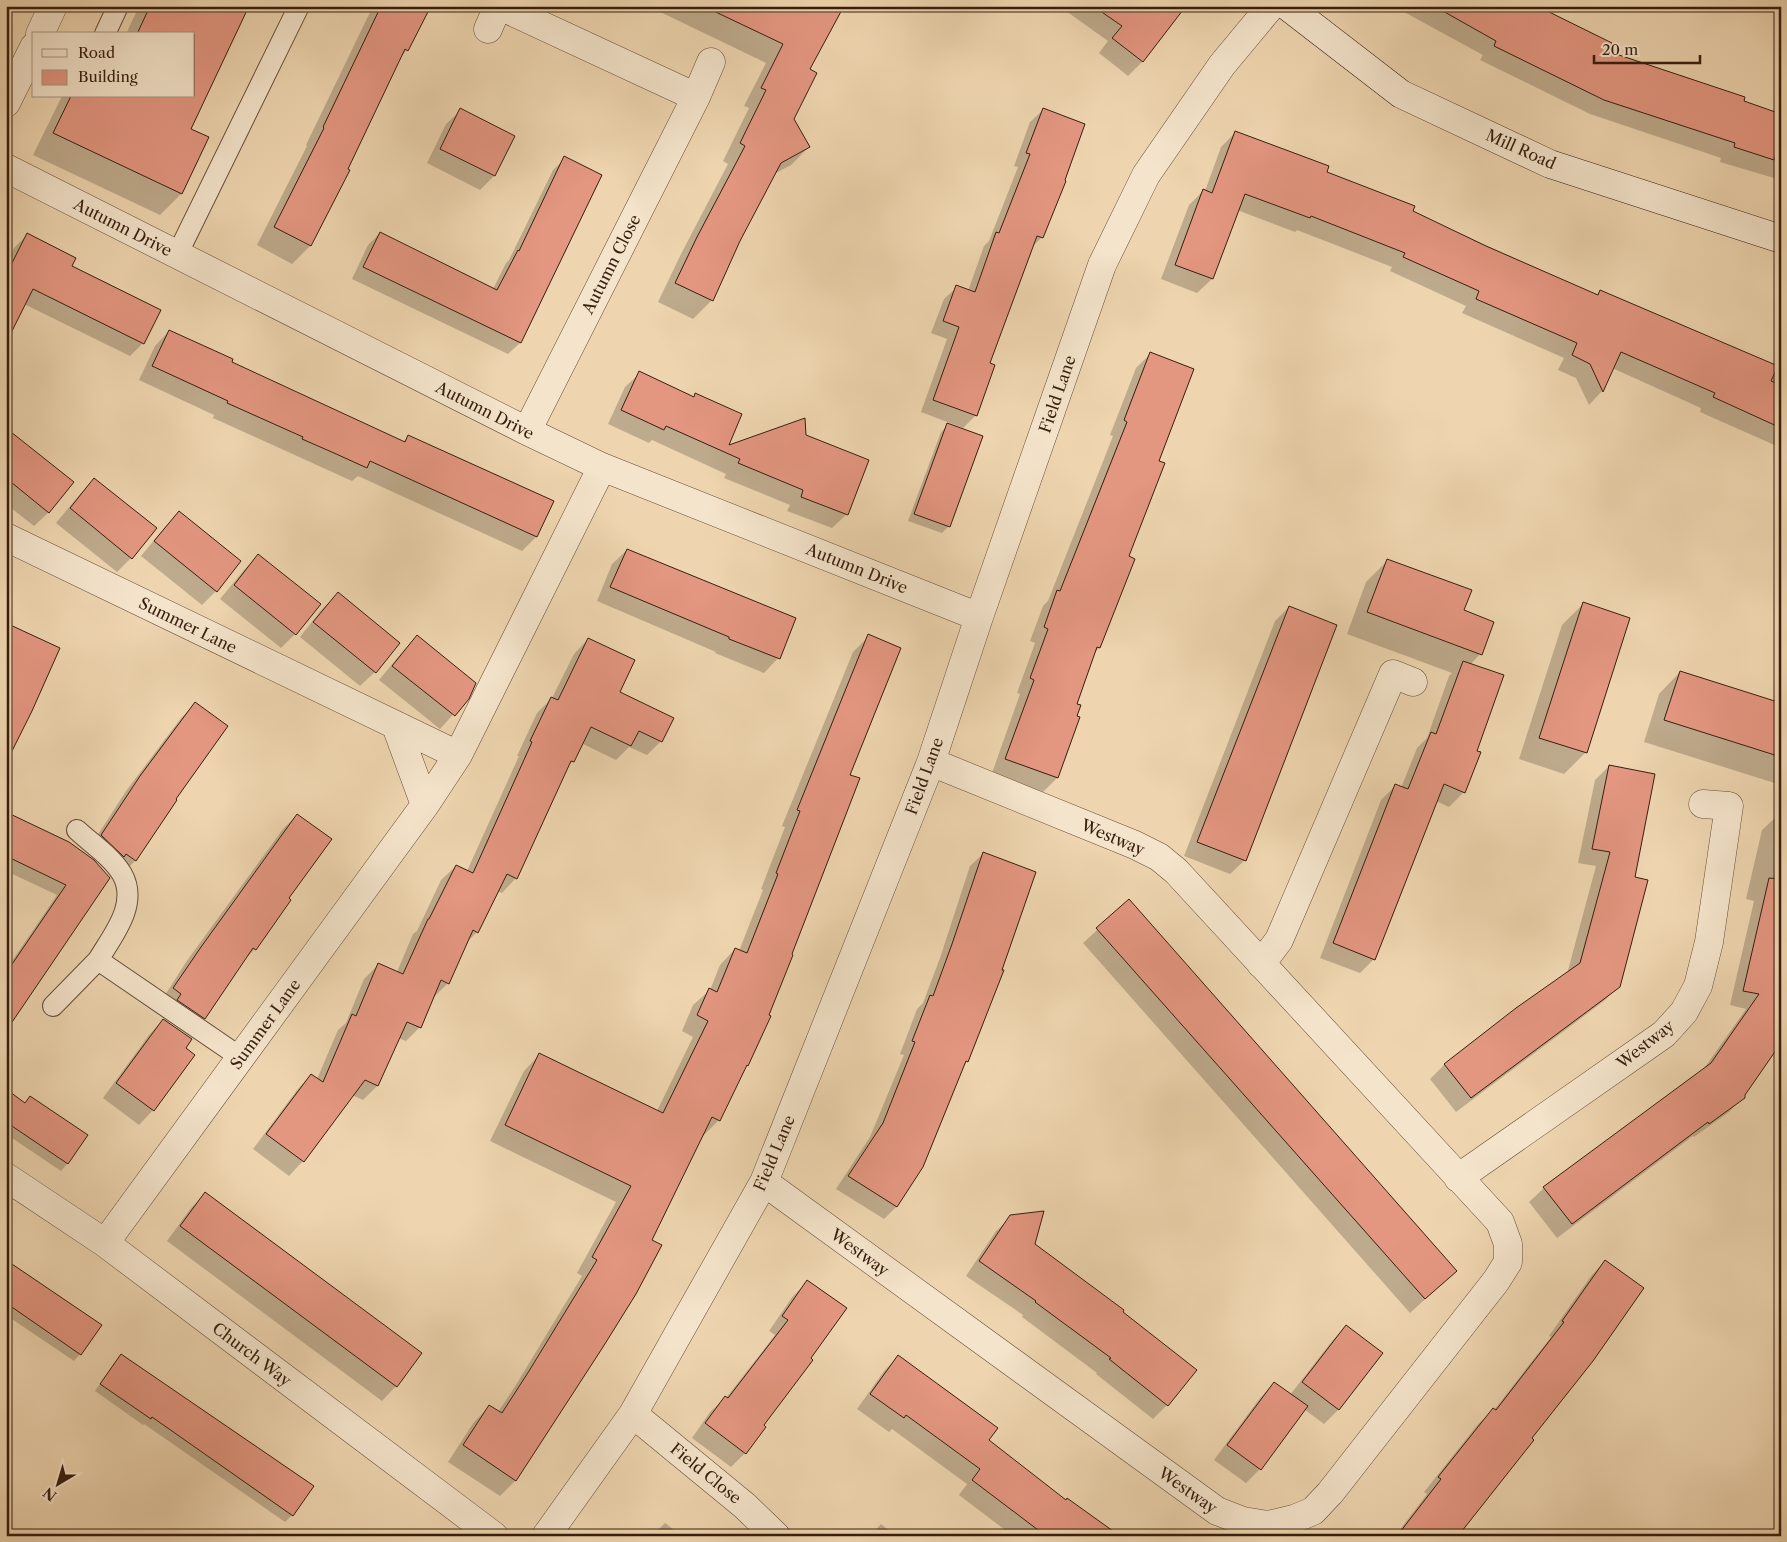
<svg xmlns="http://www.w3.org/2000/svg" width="1787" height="1542" font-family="'Libre Caslon Text',serif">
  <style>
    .shadow { fill: #0003 }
    .building { fill: #e39680; stroke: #371e0f }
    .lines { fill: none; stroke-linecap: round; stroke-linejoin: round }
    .lane-casing { stroke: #654c37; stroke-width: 22 }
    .street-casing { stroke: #654c37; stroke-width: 29 }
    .secondary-casing { stroke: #371e0f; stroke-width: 29 }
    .lane { stroke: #f4e4cb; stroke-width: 20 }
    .street { stroke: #f4e4cb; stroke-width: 28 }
    .secondary { stroke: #f4e4cb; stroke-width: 28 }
    .labels { text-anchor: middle; stroke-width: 4; stroke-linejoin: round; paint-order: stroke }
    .street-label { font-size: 16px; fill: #371e0f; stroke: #f4e4cb }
  </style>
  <rect width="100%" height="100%" fill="#eed5af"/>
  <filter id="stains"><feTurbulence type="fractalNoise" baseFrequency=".004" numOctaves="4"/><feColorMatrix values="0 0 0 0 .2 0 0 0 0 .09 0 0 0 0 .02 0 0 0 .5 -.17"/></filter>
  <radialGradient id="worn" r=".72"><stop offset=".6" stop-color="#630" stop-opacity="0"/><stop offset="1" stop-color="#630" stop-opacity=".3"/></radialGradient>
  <path class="shadow" d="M 139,6 L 248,6 L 189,129 L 207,138 L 181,194 L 160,215 L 33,155 L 62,96 L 194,96 L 194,34 L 126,34 Z
    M 373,6 L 429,6 L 407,50 L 400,58 L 347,170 L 348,171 L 310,246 L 292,264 L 257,245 L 307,146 L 306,145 Z
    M 648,6 L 842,6 L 808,70 L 793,119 L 809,147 L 791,165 L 774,174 L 739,240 L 711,301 L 693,319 L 658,302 L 681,254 L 728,164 L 723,161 L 749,108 L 744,106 L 766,63 Z
    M 1059,6 L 1163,6 L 1176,17 L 1142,62 L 1128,76 L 1099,53 L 1108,41 Z
    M 1393,6 L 1534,6 L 1606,52 L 1742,102 L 1781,115 L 1781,180 L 1720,162 L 1721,158 L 1590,114 L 1480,60 L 1483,55 Z
    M 461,110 L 494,176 L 480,190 L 427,163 L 446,124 Z
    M 1043,110 L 1042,237 L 1031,248 L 988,364 L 976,415 L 963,428 L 921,412 L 947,339 L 931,333 L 944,299 L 957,287 L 968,291 L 984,246 L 989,241 L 1018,167 L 1014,166 L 1030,122 Z
    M 1236,132 L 1596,295 L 1600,291 L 1781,377 L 1781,448 L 1700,412 L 1701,408 L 1612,368 L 1602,391 L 1589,405 L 1576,378 L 1558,370 L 1564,358 L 1462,313 L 1466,306 L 1390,271 L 1392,267 L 1297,230 L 1295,232 L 1237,210 L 1212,279 L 1197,293 L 1161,279 L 1189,205 L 1203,191 L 1205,191 L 1221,147 Z
    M 565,158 L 600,175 L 520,343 L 508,354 L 352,279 L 368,245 L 380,233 L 493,289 L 506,263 L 509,260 L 553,170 Z
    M 27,235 L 70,267 L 143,343 L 130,356 L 24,304 L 6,341 L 6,263 L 14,248 Z
    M 169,331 L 231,363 L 403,442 L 408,437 L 552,502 L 536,537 L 522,551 L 358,476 L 352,481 L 213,418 L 214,415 L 139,380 L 155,346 Z
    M 1150,354 L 1158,462 L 1127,557 L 1134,559 L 1099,648 L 1094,653 L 1075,704 L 1057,778 L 1043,792 L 992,773 L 1020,694 L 1017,693 L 1035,643 L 1030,641 L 1043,606 L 1048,601 L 1113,436 L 1110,435 L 1136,368 Z
    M 640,373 L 693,398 L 696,395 L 726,447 L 805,436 L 847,514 L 832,528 L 787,511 L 790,505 L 724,478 L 726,474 L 652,440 L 649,443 L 608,424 L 625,387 Z
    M 948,425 L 949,526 L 942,533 L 908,521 L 941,432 Z
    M 6,439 L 49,512 L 34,526 L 6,504 Z
    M 94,479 L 131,558 L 117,572 L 56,523 L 80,494 Z
    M 179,513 L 216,591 L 202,605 L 141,556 L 165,527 Z
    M 627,550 L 778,658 L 764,673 L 715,653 L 716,652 L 597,601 L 612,564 Z
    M 258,556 L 295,634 L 281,648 L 220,599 L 244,570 Z
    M 1388,560 L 1463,611 L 1480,654 L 1470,665 L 1475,751 L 1464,792 L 1449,807 L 1436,801 L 1374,959 L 1360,973 L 1320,958 L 1381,800 L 1395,786 L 1401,788 L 1417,748 L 1427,738 L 1449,676 L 1452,673 L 1347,634 L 1366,582 Z
    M 338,594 L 399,643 L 375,672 L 360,686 L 300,637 L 323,608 Z
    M 1584,603 L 1586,752 L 1564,774 L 1519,759 L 1562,625 Z
    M 1289,607 L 1245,860 L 1230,874 L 1184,856 L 1275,621 Z
    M 869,636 L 849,775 L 747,1065 L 743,1069 L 719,1120 L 703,1136 L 651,1240 L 615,1325 L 515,1481 L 500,1496 L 448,1462 L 474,1422 L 490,1406 L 498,1412 L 514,1388 L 582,1276 L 577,1273 L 616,1202 L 490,1141 L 524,1071 L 539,1055 L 657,1111 L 693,1037 L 682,1031 L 693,1005 L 710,990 L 720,965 L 735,949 L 739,951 L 763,890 L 761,889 L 785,827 L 782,826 L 853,652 Z
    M 417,637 L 468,698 L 440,729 L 379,680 L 403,651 Z
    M 588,639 L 618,693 L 661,741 L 647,755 L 629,747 L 616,760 L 581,743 L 573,761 L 567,767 L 516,878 L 502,893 L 497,891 L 477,932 L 465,944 L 448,983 L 434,997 L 420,1027 L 406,1041 L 398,1038 L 377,1086 L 363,1100 L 352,1095 L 303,1161 L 289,1176 L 253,1149 L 297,1090 L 311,1075 L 317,1079 L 338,1030 L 346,1023 L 364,979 L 379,964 L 397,972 L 413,934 L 417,931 L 441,880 L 456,866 L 467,871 L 519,756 L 517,756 L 537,713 L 552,698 L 574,654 Z
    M 1680,672 L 1781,704 L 1781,785 L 1644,742 L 1659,694 Z
    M 195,704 L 174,799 L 136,860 L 121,875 L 88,850 L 126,791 L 181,718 Z
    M 1609,766 L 1633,878 L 1618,987 L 1604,1001 L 1456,1112 L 1430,1079 L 1444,1065 L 1567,974 L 1596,866 L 1578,863 L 1595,780 Z
    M 6,814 L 93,861 L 6,1025 L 6,970 L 57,895 L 6,871 Z
    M 297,815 L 287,899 L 255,949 L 243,961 L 204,1018 L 190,1032 L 160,1003 L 186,962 L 283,829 Z
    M 1777,816 L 1781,817 L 1781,1041 L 1743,1097 L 1729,1112 L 1694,1137 L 1693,1136 L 1557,1238 L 1529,1202 L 1544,1188 L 1703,1070 L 1746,1009 L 1730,1005 L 1754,901 L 1746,899 L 1762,830 Z
    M 983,854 L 967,1061 L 963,1065 L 922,1167 L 896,1207 L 884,1219 L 836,1189 L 870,1137 L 904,1055 L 900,1054 L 917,1009 L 923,1003 L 940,958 L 970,866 Z
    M 1129,901 L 1456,1271 L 1410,1313 L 1083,943 Z
    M 163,1020 L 184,1048 L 153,1110 L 139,1125 L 103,1098 L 149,1035 Z
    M 6,1090 L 25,1103 L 30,1097 L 86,1136 L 67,1164 L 61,1171 L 6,1134 Z
    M 205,1194 L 420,1354 L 396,1386 L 382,1401 L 167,1241 L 191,1208 Z
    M 1011,1217 L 1034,1245 L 1121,1312 L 1167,1405 L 1153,1419 L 1096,1374 L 1097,1373 L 1022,1317 L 1023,1315 L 966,1276 L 996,1231 Z
    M 6,1261 L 80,1354 L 74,1361 L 6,1315 Z
    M 1605,1261 L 1530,1438 L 1457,1536 L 1395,1536 L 1427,1494 L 1424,1492 L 1479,1423 L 1494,1410 L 1551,1337 L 1549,1336 L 1591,1276 Z
    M 807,1282 L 762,1425 L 745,1453 L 731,1467 L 692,1438 L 710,1412 L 725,1398 L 726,1398 L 775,1335 L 769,1331 L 793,1296 Z
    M 1346,1326 L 1381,1353 L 1338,1410 L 1324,1424 L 1304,1409 L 1260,1469 L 1246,1483 L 1214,1460 L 1260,1398 L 1274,1383 L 1290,1395 L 1332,1341 Z
    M 121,1356 L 292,1515 L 285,1522 L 144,1424 L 143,1425 L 95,1391 L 115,1362 Z
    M 898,1357 L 988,1441 L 1066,1501 L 1117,1536 L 1013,1536 L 959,1495 L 967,1484 L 892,1429 L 889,1432 L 857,1409 L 884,1371 Z
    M 665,1523 L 682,1536 L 652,1536 Z
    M 881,1524 L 896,1536 L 870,1536 Z"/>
  <path class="building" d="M 150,6 L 249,6 L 191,129 L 209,137 L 182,194 L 53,133 L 71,96 L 194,96 L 194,34 L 137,34 Z
    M 381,6 L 431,6 L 408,51 L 405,49 L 348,169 L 350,170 L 311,246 L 274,227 L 324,128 L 323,127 Z
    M 703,6 L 844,6 L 810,69 L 817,73 L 794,119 L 810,147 L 781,163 L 740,241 L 713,301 L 675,283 L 697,237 L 745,146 L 740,143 L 766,90 L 761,88 L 783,44 Z
    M 1093,6 L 1186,6 L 1143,62 L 1112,38 L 1122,26 Z
    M 1434,6 L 1537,6 L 1612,43 L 1607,51 L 1745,97 L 1744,101 L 1781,114 L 1781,139 L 1774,160 L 1734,147 L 1735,143 L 1604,100 L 1494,46 L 1496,41 Z
    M 460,108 L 515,136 L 495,176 L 440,149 Z
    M 1043,108 L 1085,124 L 1065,180 L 1066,181 L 1043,238 L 1037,236 L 990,363 L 995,365 L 977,416 L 933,400 L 959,327 L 943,321 L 956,285 L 975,292 L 996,232 L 999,233 L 1030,154 L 1026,153 Z
    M 1235,131 L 1329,166 L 1327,172 L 1415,206 L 1413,211 L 1486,246 L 1598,295 L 1600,290 L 1778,366 L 1771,381 L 1781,385 L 1781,428 L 1713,397 L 1715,393 L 1621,352 L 1603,392 L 1590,364 L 1572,355 L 1577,343 L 1476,299 L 1479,291 L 1403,257 L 1405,253 L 1311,216 L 1310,218 L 1245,194 L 1213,279 L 1175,265 L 1203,189 L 1212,193 Z
    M 564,156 L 602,175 L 521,343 L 363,267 L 380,232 L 497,290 L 518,250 L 519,251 Z
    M 27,233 L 76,258 L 72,266 L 161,310 L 144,344 L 33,289 L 6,343 L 6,275 Z
    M 169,330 L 233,359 L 232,362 L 405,442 L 408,435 L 554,501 L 537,537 L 370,461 L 367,468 L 334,453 L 302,439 L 303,437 L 227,403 L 228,401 L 152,366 Z
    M 1150,352 L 1194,369 L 1159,461 L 1165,463 L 1129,556 L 1135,559 L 1100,648 L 1097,647 L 1077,704 L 1081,705 L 1077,716 L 1080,717 L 1058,778 L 1005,759 L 1034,680 L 1030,678 L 1048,629 L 1044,627 L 1057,590 L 1060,591 L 1127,422 L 1124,420 Z
    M 639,371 L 694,397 L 695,393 L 742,414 L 729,445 L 805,418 L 806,435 L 869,460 L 848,515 L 801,497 L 803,490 L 738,463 L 740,459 L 666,426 L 664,430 L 621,410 Z
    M 947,423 L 983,436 L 950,527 L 914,514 Z
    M 6,428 L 74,482 L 49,513 L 6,478 Z
    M 94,478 L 157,528 L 132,559 L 70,508 Z
    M 179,511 L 241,561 L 217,592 L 154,541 Z
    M 627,549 L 796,618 L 780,659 L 729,639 L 729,637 L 610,587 Z
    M 258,554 L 321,604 L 296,635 L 234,585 Z
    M 1387,559 L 1472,590 L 1464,610 L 1494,622 L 1482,655 L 1367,612 Z
    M 338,592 L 400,643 L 376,673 L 313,622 Z
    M 1583,602 L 1630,618 L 1587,753 L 1539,738 Z
    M 1289,606 L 1337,625 L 1246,861 L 1197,842 Z
    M 6,623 L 60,648 L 32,711 L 6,763 Z
    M 868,634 L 901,648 L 850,775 L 860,778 L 792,954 L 793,955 L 769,1015 L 771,1016 L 748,1066 L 747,1065 L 720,1121 L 712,1117 L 652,1240 L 662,1245 L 636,1294 L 603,1347 L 516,1481 L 463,1445 L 489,1405 L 502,1413 L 529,1371 L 597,1260 L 592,1257 L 631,1186 L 505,1125 L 539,1053 L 663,1113 L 708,1021 L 697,1015 L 709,988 L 717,992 L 735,948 L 747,953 L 778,874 L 776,873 L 800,811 L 797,810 Z
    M 417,635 L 476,683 L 469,699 L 455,716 L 392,666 Z
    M 588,638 L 635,660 L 620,692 L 674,718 L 662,742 L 639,731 L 631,746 L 591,727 L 574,762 L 571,761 L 517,879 L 507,874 L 478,933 L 473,930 L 449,984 L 441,980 L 421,1028 L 407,1022 L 378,1086 L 365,1080 L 304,1162 L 266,1134 L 311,1074 L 323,1082 L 352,1014 L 356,1016 L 378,963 L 403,974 L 428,919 L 429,919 L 456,865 L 473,873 L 532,742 L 530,741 L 551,697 L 558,700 Z
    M 1463,661 L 1504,675 L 1477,751 L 1481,752 L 1465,793 L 1444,784 L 1375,960 L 1333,943 L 1395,784 L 1408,789 L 1431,732 L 1436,734 Z
    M 1680,671 L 1781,703 L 1781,757 L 1664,720 Z
    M 195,702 L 228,726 L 176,799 L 177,800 L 136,861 L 126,854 L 124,857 L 101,835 L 140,776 Z
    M 1609,765 L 1655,774 L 1635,877 L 1648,880 L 1620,987 L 1471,1098 L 1444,1064 L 1516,1008 L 1580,963 L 1610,852 L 1592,849 Z
    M 6,812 L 69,842 L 94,860 L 110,878 L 6,1031 L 6,973 L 66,885 L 6,856 Z
    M 297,814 L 332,839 L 289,898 L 291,900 L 256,950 L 253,948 L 205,1019 L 177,1000 L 181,994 L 173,988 L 201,947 Z
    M 983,852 L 1036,872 L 1002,970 L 1004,970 L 968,1062 L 966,1061 L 923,1167 L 897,1207 L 848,1176 L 883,1123 L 915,1042 L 912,1041 L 930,995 L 933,996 L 952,944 Z
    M 1769,878 L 1781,879 L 1781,1043 L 1745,1095 L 1745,1098 L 1709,1124 L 1708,1122 L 1572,1224 L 1543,1187 L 1711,1063 L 1759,994 L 1743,991 Z
    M 1129,899 L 1457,1271 L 1425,1299 L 1096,928 Z
    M 163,1019 L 192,1039 L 186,1048 L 195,1055 L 154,1111 L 116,1083 Z
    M 6,1089 L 25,1103 L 30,1096 L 88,1135 L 68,1164 L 6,1122 Z
    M 205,1192 L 422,1353 L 397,1387 L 180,1226 Z
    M 1044,1211 L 1035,1244 L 1124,1310 L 1123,1312 L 1197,1370 L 1168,1406 L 1109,1359 L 1111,1358 L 1035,1302 L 1036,1301 L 979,1261 L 1010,1215 Z
    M 6,1260 L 102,1325 L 81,1355 L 6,1303 Z
    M 1605,1260 L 1644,1288 L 1593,1361 L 1532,1438 L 1534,1440 L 1458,1536 L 1397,1536 L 1441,1479 L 1438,1477 L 1493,1408 L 1496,1410 L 1564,1322 L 1562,1321 Z
    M 807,1280 L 847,1308 L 811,1358 L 813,1360 L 764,1425 L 766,1427 L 746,1454 L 705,1423 L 725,1396 L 728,1398 L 788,1320 L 782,1316 Z
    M 1346,1325 L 1383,1353 L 1339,1410 L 1302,1382 Z
    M 121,1354 L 314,1486 L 293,1516 L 152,1417 L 151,1419 L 100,1384 Z
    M 898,1355 L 998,1428 L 989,1440 L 1066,1500 L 1067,1498 L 1120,1536 L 1046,1536 L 972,1480 L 980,1469 L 906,1415 L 904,1418 L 870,1394 Z
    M 1274,1382 L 1308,1406 L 1261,1470 L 1227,1445 Z"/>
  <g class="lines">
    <g class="lane-casing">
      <path id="lane" d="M 105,34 L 118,6
        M 177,255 L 299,6
        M 77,830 C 92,844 112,857 122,874 C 139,904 113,935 98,960
        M 53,1006 L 98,960 L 240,1057"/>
    </g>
    <g class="street-casing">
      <path id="street" d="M 500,6 L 696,97
        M 488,29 L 498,6
        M 40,34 L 53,6
        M 6,103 L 34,47
        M 6,168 L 527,431 L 602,467 L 979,617
        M 527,431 L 696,97 L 711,62
        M 6,537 L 458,755
        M 396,726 L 425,805
        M 1261,964 L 1279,940 L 1393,674 L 1413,682
        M 6,1177 L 105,1243 L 494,1536
        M 1458,1178 L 1664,1034 L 1684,1012 L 1698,986 L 1709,942 L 1729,806 L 1703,804
        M 764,1182 L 1217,1511 L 1243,1521 L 1268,1525 L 1294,1519 L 1313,1511 L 1330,1493 L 1496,1281 L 1508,1262 L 1508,1244 L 1500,1222 L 1176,871 L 1159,857 L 1135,845 L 931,762
        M 105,1243 L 425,805 L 458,755 L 602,467
        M 633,1414 L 745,1506 L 776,1536
        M 546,1536 L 633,1414 L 764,1182 L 931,762 L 979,617 L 1102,265 L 1146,175 L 1222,65 L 1271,6"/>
    </g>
    <g class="secondary-casing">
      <path id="secondary" d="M 1287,6 L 1401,94 L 1550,164 L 1781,239"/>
    </g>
    <use href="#lane" class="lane"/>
    <use href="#street" class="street"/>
    <use href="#secondary" class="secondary"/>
  </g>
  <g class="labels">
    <g class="street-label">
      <text transform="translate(1521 149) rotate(24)" y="6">Mill Road</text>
      <text transform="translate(123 227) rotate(27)" y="6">Autumn Drive</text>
      <text transform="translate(611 264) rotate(-63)" y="6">Autumn Close</text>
      <text transform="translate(1057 394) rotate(-71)" y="6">Field Lane</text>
      <text transform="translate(485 410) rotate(27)" y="6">Autumn Drive</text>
      <text transform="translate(857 568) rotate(22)" y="6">Autumn Drive</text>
      <text transform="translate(188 625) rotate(26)" y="6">Summer Lane</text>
      <text transform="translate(924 776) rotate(-70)" y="6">Field Lane</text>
      <text transform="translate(1113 837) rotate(23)" y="6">Westway</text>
      <text transform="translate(265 1024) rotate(-54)" y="6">Summer Lane</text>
      <text transform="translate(1645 1044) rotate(-38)" y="6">Westway</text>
      <text transform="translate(774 1153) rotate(-67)" y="6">Field Lane</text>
      <text transform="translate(860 1252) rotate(36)" y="6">Westway</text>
      <text transform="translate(252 1354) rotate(37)" y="6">Church Way</text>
      <text transform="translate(706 1473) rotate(39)" y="6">Field Close</text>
      <text transform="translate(1188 1490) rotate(35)" y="6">Westway</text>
    </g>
  </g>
  <rect width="1787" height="1542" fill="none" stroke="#eed5af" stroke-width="25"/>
  <rect x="8" y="8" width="1772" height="1527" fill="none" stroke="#371e0f" stroke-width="2.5"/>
  <rect x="12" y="12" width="1762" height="1517" fill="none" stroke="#371e0f"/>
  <rect x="32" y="32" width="162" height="65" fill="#f4e4cb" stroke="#a89580"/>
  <rect x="42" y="49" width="25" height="8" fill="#f4e4cb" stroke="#a89580"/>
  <text x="78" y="58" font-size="15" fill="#371e0f">Road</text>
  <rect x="42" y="70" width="25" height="15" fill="#e39680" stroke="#a89580"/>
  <text x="78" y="82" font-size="15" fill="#371e0f">Building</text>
  <g transform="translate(58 1484) rotate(218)" stroke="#f4e4cb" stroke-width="4" paint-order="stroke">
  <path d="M0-4L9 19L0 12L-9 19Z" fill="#371e0f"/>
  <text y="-8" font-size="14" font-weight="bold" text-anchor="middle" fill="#371e0f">N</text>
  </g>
  <path d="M1594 55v8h106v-8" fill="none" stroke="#371e0f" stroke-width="2.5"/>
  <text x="1602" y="55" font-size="15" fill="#371e0f" stroke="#f4e4cb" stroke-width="4" paint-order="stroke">20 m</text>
  <rect width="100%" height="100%" filter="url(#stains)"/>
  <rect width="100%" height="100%" fill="url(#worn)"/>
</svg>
